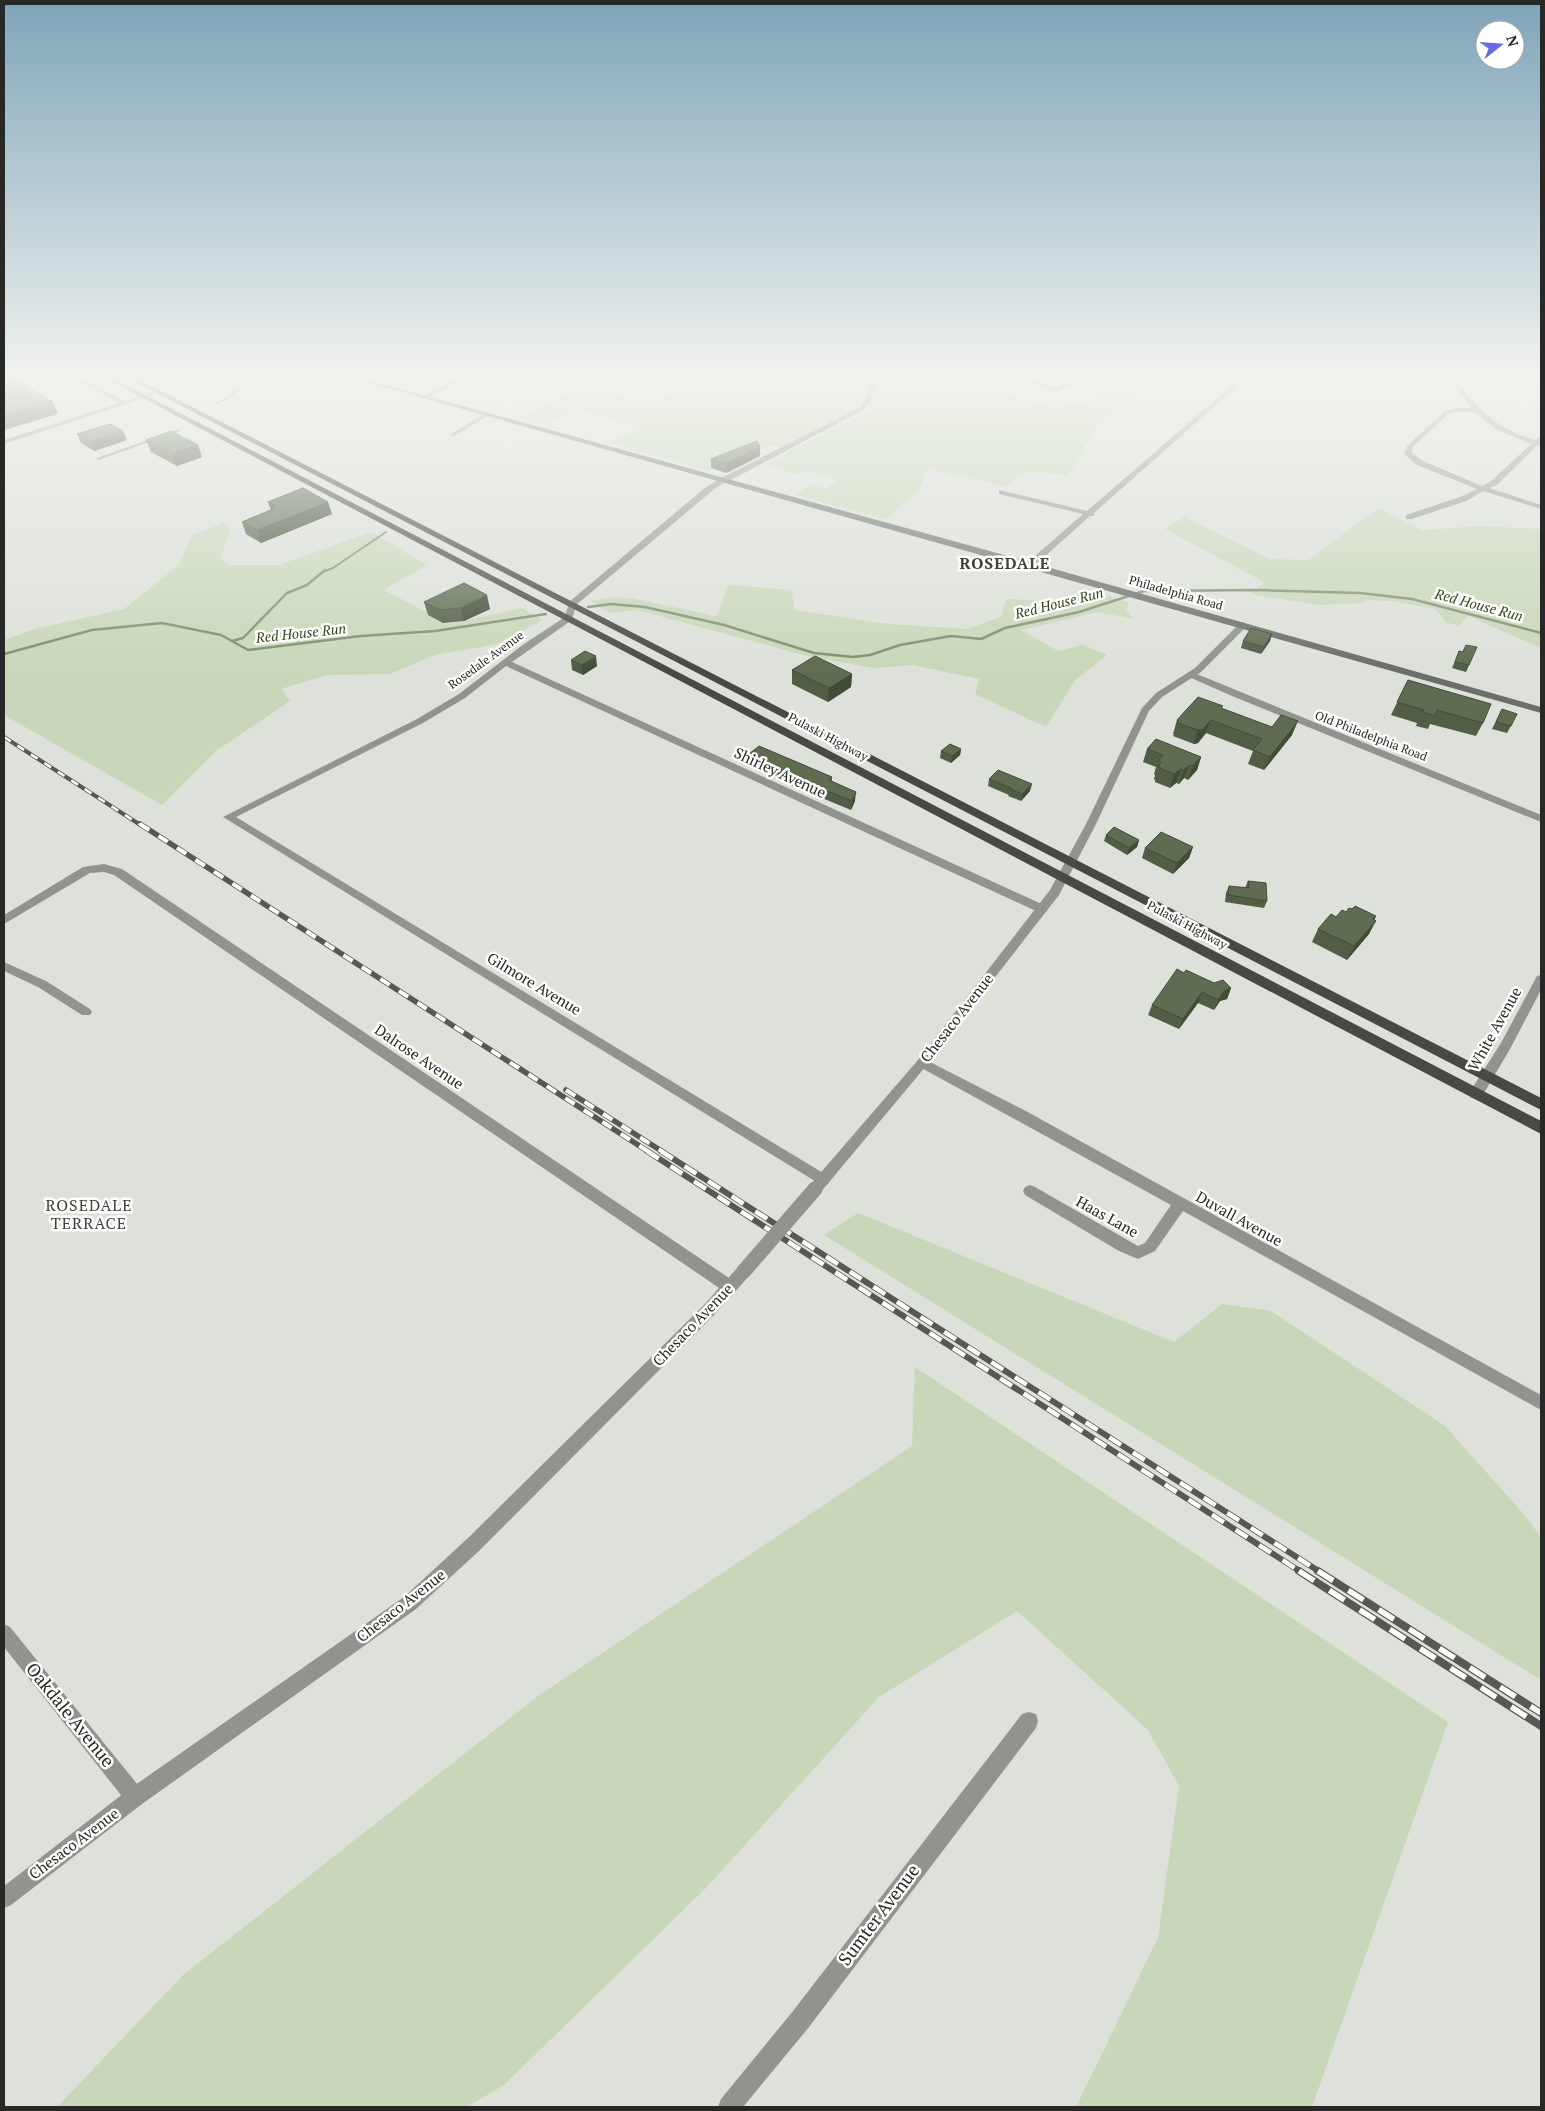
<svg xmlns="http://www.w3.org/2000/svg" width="1545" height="2111" font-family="'PT Serif',serif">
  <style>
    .green { fill: #c8d7b9 }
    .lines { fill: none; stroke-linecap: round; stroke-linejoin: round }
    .stream-far1 { stroke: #818f72; stroke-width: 2 }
    .stream { stroke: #818f72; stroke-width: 2.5 }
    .minor { fill: #91938f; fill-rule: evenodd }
    .tertiary { fill: #91938f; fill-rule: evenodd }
    .secondary { fill: #6b6e69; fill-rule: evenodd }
    .trunk { fill: #464a43; fill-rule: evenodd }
    .rail-far3-casing { stroke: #565853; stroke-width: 4 }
    .rail-far2-casing { stroke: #565853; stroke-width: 5.5 }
    .rail-far1-casing { stroke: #565853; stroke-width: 6 }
    .rail-casing { stroke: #565853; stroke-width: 8 }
    .rail-far3 { stroke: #fff; stroke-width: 2.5; stroke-dasharray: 8; stroke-linecap: butt }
    .rail-far2 { stroke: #fff; stroke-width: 4; stroke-dasharray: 11; stroke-linecap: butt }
    .rail-far1 { stroke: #fff; stroke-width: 4.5; stroke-dasharray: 14; stroke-linecap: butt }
    .rail { stroke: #fff; stroke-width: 5.5; stroke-dasharray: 18; stroke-linecap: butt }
    .tertiary-bridge { stroke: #91938f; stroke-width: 15 }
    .wall { fill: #525d46 }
    .shaded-wall { fill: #424c39 }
    .building { fill: #5f6c51; stroke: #424c39 }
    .labels { text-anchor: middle; stroke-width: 5; stroke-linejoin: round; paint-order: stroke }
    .far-street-label { font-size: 12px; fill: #282926; stroke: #fff }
    .far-water-label { font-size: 14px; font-style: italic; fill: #324617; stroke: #fff }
    .street-label { font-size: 15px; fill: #282926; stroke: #fff }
    .far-district-label { font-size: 16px; font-weight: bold; letter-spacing: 1px; fill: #3f423c; stroke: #fff }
    .neighbourhood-label { font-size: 16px; letter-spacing: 1px; fill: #3f423c; stroke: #fff }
    .near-street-label { font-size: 18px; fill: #282926; stroke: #fff }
  </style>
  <rect width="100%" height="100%" fill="#dde1d9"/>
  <path class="green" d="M 737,374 L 871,374 L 858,404 L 852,411 L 779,448 L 770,445 L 708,470 L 609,443 L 640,427 L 577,409 L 543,426 L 520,418 L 578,389 L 604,390 L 630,400 L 651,401 Z
    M 883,374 L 951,374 L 1039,405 L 1057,398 L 1065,400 L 1064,402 C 1092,415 1111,379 1138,390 L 1138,395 L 1119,405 L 1098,424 L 1068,476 L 1037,471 L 1018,475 L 1007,487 L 927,468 L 921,486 L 911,497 L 885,519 L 796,495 L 813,484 L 826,489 L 838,480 L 805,470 L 794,475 L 766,464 L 869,410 Z
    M 1378,508 L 1422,530 L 1481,526 L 1541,529 L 1541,648 L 1468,616 L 1459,626 L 1446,622 L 1435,609 L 1392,601 L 1365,600 L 1365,603 L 1319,605 L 1251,594 L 1264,582 L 1165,529 L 1184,517 L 1270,559 L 1309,560 Z
    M 224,523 L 231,530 L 220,558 L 230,565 L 279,565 L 371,532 L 427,565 L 384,590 L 449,624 L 522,608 L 542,620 L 497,644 L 435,655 L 390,674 L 327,675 L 281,689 L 290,701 L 216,751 L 162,805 L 4,715 L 4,640 L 35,629 L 124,609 L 179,565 L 192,535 Z
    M 728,585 L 792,590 L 794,610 L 889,624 L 967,629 L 1001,617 L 1006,599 L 1048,601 L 1069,598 L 1090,590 L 1128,602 L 1127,611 L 1134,619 L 1098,612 L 1021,630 L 1058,651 L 1083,645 L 1107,655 L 1075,680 L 1046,727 L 975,694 L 979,679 L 913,665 L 874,668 L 807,656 L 637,610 L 610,613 L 591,601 L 615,597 L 630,598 L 717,616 Z
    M 858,1213 L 1174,1342 L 1222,1304 L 1271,1311 L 1445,1426 L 1528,1519 L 1541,1538 L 1541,1680 L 824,1235 Z
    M 915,1367 L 1448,1722 L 1312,2107 L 1076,2107 L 1158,1938 L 1179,1786 L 1148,1730 L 1017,1611 L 879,1697 L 705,1889 L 504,2085 L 467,2107 L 58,2107 L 60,2104 L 183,1975 L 538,1696 L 912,1446 Z"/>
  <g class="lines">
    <path class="stream-far1" d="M 217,403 L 231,396 L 244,383 L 239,374
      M 169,434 L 179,430
      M 98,459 L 151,440
      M 322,572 L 333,568 L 386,532"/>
    <path class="stream" d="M 588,607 L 611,604 L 645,607 L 724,625 L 814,653 L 853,657 L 870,655 L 900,645 L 951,636 L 981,639 L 1005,628 L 1079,612 L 1144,591 L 1257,590 L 1360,593 L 1412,599 L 1541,633
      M 232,641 L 243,638 L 287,593 L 307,585 L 325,570
      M 4,654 L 92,630 L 162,623 L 221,635 L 248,650 L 361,636 L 435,631 L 546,614"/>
    <path class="minor" d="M 66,374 L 73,374 L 125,401 L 159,390 L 162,392 L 4,444 L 4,440 L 119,403 Z
      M 468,374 L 475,374 L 427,398 L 422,397 Z
      M 571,374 L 578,374 L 575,376 Z
      M 1004,374 L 1012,374 L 1056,388 L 1087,374 L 1094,374 L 1056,392 Z
      M 1245,374 L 1251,374 L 1094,513 L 1094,516 L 1090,516 L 1033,567 L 1027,567 L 1027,563 L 1083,514 L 999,494 L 999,490 L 1087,511 Z
      M 1445,374 L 1451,374 C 1476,406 1493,428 1535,440 L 1541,436 L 1541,446 L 1537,445 L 1497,485 L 1489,488 L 1541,505 L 1541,509 L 1483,491 L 1466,501 L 1412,519 L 1406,519 L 1406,515 L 1460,497 L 1477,489 L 1417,465 L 1404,454 L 1408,445 L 1444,412 L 1457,408 L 1472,408 ZM 1457,412 L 1475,412 L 1494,428 L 1531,444 L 1491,481 L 1482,486 L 1423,461 L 1412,453 L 1413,447 L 1448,414 Z
      M 486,413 L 489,415 L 488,416 L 454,436 L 449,435 Z
      M 721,478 L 728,480 L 712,491 L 576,605 L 572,620 L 512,662 L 1046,906 L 1048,909 L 1046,912 L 1038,912 L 506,666 L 465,698 L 423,723 L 236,817 L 828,1176 L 830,1180 L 828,1184 L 823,1186 L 223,817 L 417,719 L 459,694 L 524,644 L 565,617 L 569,602 L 706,487 Z
      M 1192,672 L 1541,815 L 1541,822 L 1232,696 L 1189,677 L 1189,673 Z
      M 104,864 L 122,869 L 735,1282 L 737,1287 L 735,1292 L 730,1294 L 725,1292 L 114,875 L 104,872 L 90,873 L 4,924 L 4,915 L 83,867 Z
      M 4,962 L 46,981 L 90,1009 L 92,1012 L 90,1015 L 82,1015 L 38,987 L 4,971 Z
      M 1541,975 L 1541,990 L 1510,1049 L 1481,1098 L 1471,1098 L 1470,1094 L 1471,1090 L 1501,1043 L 1537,976 Z
      M 922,1058 L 1024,1110 L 1541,1395 L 1541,1410 L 1183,1211 L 1155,1251 L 1138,1259 L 1119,1251 L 1025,1195 L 1023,1191 L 1025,1187 L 1030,1185 L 1035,1187 L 1138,1246 L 1145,1243 L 1171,1205 L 918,1066 L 916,1063 L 918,1060 Z
      M 4,1624 L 10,1627 L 142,1790 L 145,1797 L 142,1804 L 135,1807 L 128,1804 L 4,1647 Z
      M 1029,1712 L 1036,1714 L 1038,1721 L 1036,1728 L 809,2027 L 743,2107 L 718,2107 L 721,2099 L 793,2011 L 1022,1714 Z"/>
    <path class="tertiary" d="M 875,374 L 881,374 L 872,399 L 863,410 L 727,482 L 721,482 L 721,478 L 859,408 L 866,399 Z
      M 1243,622 L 1247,625 L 1246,627 L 1201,672 L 1162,697 L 1149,711 L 1096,824 L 1059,895 L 926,1066 L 820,1193 L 815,1195 L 810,1193 L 808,1189 L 810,1185 L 918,1060 L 1050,890 L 1086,824 L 1142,708 L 1156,693 L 1195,668 L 1240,623 Z
      M 744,1265 L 749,1266 L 751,1271 L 749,1276 L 713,1316 L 480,1550 L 416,1609 L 142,1804 L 11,1905 L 4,1908 L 4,1886 L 128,1790 L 404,1597 L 468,1538 L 703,1306 L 739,1266 Z"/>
    <path class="secondary" d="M 338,374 L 347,374 L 1033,563 L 1541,707 L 1541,713 Z"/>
    <path class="trunk" d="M 97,374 L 105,374 L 1541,1121 L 1541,1134 Z
      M 120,374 L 128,374 L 1541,1098 L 1541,1110 Z"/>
    <g class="rail-far3-casing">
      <path id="rail-far3" d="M 4,737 L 142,826"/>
    </g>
    <g class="rail-far2-casing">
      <path id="rail-far2" d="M 140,824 L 649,1152
        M 566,1090 L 663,1152"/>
    </g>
    <g class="rail-far1-casing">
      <path id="rail-far1" d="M 647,1151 L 1301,1572
        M 661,1151 L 1320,1572"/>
    </g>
    <g class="rail-casing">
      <path id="rail" d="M 1299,1571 L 1541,1726
        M 1318,1571 L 1541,1713"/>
    </g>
    <use href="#rail-far3" class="rail-far3"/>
    <use href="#rail-far2" class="rail-far2"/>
    <use href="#rail-far1" class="rail-far1"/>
    <use href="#rail" class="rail"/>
    <path class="tertiary-bridge" d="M 744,1271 L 815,1189"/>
  </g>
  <path class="wall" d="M 77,434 L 127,440 L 94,451 L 81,443 Z
    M 146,440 L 198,445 L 202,457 L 177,466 L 151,452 Z
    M 760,447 L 760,456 L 726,473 L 711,468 L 711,459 Z
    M 268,502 L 332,514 L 261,543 L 246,534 L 242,522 L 271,510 Z
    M 424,602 L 490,609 L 464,621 L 443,623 L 428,615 Z
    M 1272,634 L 1270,641 L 1261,654 L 1241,648 L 1243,641 Z
    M 1466,645 L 1469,665 L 1466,672 L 1452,668 L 1459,651 L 1462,652 Z
    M 571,660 L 597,666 L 583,675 L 572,670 Z
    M 792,670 L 852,674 L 851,687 L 828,702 L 792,684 Z
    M 1408,680 L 1483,723 L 1476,736 L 1430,724 L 1428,729 L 1416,726 L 1417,723 L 1391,715 Z
    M 1222,709 L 1292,735 L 1264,770 L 1248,764 L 1253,751 L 1206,733 L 1198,743 L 1194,744 L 1173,736 L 1174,734 L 1173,734 L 1177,720 Z
    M 1502,709 L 1511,726 L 1507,733 L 1492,729 Z
    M 961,749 L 960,755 L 951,763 L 940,758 L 941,751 Z
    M 1147,749 L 1201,757 L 1197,770 L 1188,780 L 1184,778 L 1179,784 L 1176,783 L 1170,788 L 1155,782 L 1155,780 L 1154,779 L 1155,775 L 1154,774 L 1156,767 L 1143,762 Z
    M 749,754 L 832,777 L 832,781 L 855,801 L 851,810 L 786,783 L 779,779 L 779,777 L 749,763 Z
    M 989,779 L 1030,791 L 1021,801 L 1008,796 L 1009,795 L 988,786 Z
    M 1106,835 L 1139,840 L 1137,847 L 1127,855 L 1104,841 Z
    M 1193,847 L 1189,858 L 1173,874 L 1142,858 L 1145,848 Z
    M 1248,881 L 1267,901 L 1264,908 L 1225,902 L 1226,893 L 1229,886 L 1245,888 Z
    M 1346,912 L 1376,916 L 1369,934 L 1347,960 L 1312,942 L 1318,929 L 1336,917 Z
    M 1184,973 L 1231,988 L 1227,999 L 1220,1001 L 1214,1010 L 1198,1003 L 1179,1029 L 1148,1015 L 1152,1005 Z"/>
  <path class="shaded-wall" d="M 53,402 L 58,414 L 4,430 L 4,416 Z
    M 123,431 L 127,440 L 94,451 L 90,442 Z
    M 198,445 L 202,457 L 177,466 L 172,454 Z
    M 760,447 L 760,456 L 726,473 L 726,464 Z
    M 328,502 L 332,514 L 261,543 L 257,530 Z
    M 487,595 L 490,609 L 464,621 L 461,608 Z
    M 1272,634 L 1270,641 L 1261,654 L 1264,647 Z
    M 596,656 L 597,666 L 583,675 L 582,665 Z
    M 852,674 L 851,687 L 828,702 L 829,688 Z
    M 1211,720 L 1206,733 L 1198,743 L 1194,744 L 1198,730 Z
    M 1298,721 L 1292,735 L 1264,770 L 1270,757 Z
    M 961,749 L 960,755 L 951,763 L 952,756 Z
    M 1201,757 L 1197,770 L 1188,780 L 1193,766 Z
    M 1189,765 L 1184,778 L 1179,784 L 1184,770 Z
    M 1181,769 L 1176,783 L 1170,788 L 1174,774 Z
    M 1032,784 L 1030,791 L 1021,801 L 1022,794 Z
    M 856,792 L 855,801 L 851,810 L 852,801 Z
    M 1139,840 L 1137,847 L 1127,855 L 1129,848 Z
    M 1193,847 L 1189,858 L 1173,874 L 1177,863 Z
    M 1376,916 L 1369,930 L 1376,921 L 1369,934 L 1347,960 L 1354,946 Z
    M 1231,988 L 1227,999 L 1220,1001 L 1214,1010 L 1218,1000 L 1224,991 Z
    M 1202,992 L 1198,1003 L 1179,1029 L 1183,1019 Z"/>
  <path class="building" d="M 14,380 L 53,402 L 4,416 L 4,383 Z
    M 110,424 L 123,431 L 90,442 L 77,434 Z
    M 171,431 L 198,445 L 172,454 L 146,440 Z
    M 757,441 L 760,447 L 726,464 L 711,459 Z
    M 303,488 L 328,502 L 257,530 L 242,522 L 273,509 L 271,508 L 276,506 L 268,502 Z
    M 464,583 L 487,595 L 461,608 L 440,610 L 424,602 Z
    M 1251,628 L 1272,634 L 1264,647 L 1243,641 Z
    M 1466,645 L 1477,647 L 1469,665 L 1455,662 L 1459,651 L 1463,652 Z
    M 585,651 L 596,656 L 582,665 L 571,660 Z
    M 815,656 L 852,674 L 829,688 L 792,670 Z
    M 1408,680 L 1491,704 L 1483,723 L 1437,710 L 1435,716 L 1423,712 L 1424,710 L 1397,702 Z
    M 1198,697 L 1223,706 L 1221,708 L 1272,727 L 1281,715 L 1298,721 L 1270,757 L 1253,750 L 1262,739 L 1211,720 L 1203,729 L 1198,730 L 1177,723 L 1179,721 L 1177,720 Z
    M 1502,709 L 1517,714 L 1511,726 L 1496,722 Z
    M 1156,739 L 1201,757 L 1193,766 L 1189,765 L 1184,770 L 1181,769 L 1174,774 L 1159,768 L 1160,766 L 1158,766 L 1161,762 L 1158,761 L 1163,755 L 1147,749 Z
    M 950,744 L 961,749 L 952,756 L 941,751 Z
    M 759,746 L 832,777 L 829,780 L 856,792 L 852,801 L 786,774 L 779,769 L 781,768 L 749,754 Z
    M 998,770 L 1032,784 L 1022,794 L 1010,789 L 1011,788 L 989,779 Z
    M 1114,827 L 1139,840 L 1129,848 L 1106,835 Z
    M 1161,832 L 1193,847 L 1177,863 L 1145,848 Z
    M 1248,881 L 1266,883 L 1267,901 L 1228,895 L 1229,886 L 1249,888 Z
    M 1355,906 L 1376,916 L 1373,919 L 1376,921 L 1354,946 L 1318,929 L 1331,914 L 1336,917 L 1342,910 L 1346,912 L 1349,908 L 1352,909 Z
    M 1177,969 L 1184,973 L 1186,970 L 1214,983 L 1223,980 L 1231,988 L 1224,991 L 1218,1000 L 1202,992 L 1183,1019 L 1152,1005 Z"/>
  <linearGradient id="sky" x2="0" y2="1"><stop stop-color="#7fa5b9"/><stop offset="0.56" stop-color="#f0f2ee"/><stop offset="1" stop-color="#f0f2ee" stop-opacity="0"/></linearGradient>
  <rect width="1545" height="669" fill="url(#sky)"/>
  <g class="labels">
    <g class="far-street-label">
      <text transform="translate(1176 593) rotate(16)" y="4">Philadelphia Road</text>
      <text transform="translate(486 660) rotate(-36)" y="4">Rosedale Avenue</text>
      <text transform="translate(1371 736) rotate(21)" y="4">Old Philadelphia Road</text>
      <text transform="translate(828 737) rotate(28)" y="4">Pulaski Highway</text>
      <text transform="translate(1187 925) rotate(28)" y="4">Pulaski Highway</text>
    </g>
    <g class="far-water-label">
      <text transform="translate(1059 603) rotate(-14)" y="5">Red House Run</text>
      <text transform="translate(1479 605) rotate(15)" y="5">Red House Run</text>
      <text transform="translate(301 633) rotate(-6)" y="5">Red House Run</text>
    </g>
    <g class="street-label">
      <text transform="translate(780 773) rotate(25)" y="5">Shirley Avenue</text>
      <text transform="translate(534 984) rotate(31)" y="5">Gilmore Avenue</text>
      <text transform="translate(957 1018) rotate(-52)" y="5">Chesaco Avenue</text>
      <text transform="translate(1495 1029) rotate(-61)" y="5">White Avenue</text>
      <text transform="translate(419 1057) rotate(34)" y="5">Dalrose Avenue</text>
      <text transform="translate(1107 1217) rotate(29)" y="5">Haas Lane</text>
      <text transform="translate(1239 1219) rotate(29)" y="5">Duvall Avenue</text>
      <text transform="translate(693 1325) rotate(-46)" y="5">Chesaco Avenue</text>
      <text transform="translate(401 1606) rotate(-38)" y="5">Chesaco Avenue</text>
      <text transform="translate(74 1844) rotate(-37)" y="5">Chesaco Avenue</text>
    </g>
    <g class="far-district-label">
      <text x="1005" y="569">ROSEDALE</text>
    </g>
    <g class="neighbourhood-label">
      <text x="89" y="1211">ROSEDALE<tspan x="89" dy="18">TERRACE</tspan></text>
    </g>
    <g class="near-street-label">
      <text transform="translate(70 1715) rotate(51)" y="6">Oakdale Avenue</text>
      <text transform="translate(879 1915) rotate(-53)" y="6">Sumter Avenue</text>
    </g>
  </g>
  <rect width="1545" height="2111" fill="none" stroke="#282926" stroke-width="10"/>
  <g transform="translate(1500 45) rotate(73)"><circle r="24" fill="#ffffff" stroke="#a9a9a8"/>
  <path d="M0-4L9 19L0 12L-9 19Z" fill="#6868e1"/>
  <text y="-8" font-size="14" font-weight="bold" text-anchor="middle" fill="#282926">N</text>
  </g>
</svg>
